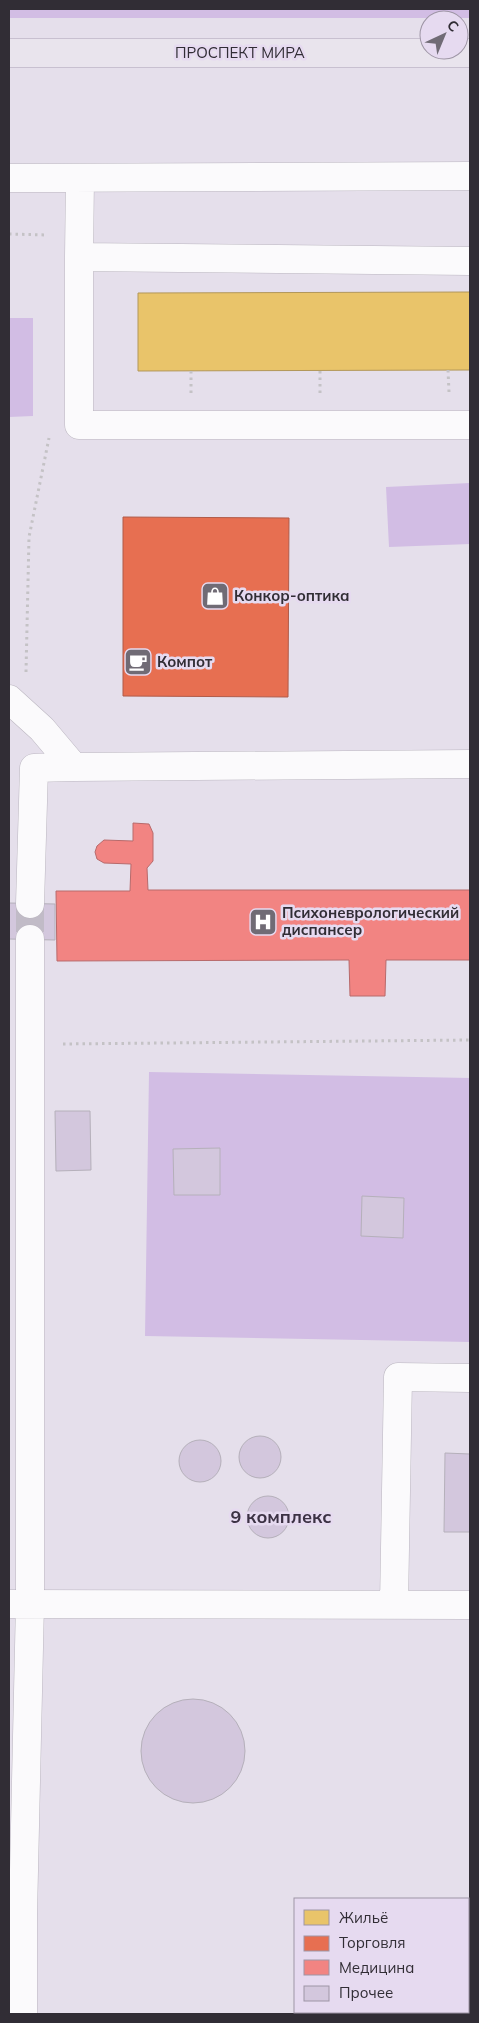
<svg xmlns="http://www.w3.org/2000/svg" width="479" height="2023" font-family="Mulish,sans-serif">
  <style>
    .green { fill: #d2bde4 }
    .homes { fill: #e9c46a; stroke: #b2975a }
    .shops { fill: #e76f51; stroke: #b05b49 }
    .health { fill: #f28482; stroke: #b86a6b }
    .building { fill: #d3c7dd; stroke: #b5b0ba }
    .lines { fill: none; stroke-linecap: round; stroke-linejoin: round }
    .minor-tunnel { stroke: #c1bbc7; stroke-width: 28; stroke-dasharray: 28 14; stroke-linecap: butt }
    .minor-casing { stroke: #bbb6c0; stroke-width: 29 }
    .major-casing { stroke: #aca2b5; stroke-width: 29 }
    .path { stroke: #c4c2c5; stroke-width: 3; stroke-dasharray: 2.5 4; stroke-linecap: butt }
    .minor { stroke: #fbfafc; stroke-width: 28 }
    .major { stroke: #e9e4ed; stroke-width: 28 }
    .labels { text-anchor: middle; stroke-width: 5; stroke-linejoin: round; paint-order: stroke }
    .street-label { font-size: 15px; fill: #312d35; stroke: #e6daf0 }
    .poi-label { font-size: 15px; font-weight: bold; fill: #312d35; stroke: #e6daf0; text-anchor: start }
    .quarter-label { font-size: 18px; font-weight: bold; fill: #3c3244; stroke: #e6daf0 }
  </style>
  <rect width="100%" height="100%" fill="#e5dfeb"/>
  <path class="green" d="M 9,9 L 470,9 L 470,18 L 9,18 Z
    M 9,318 L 33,318 L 33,416 L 9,417 Z
    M 470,483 L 470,544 L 389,547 L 386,487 Z
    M 149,1072 L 470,1078 L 470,1342 L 145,1336 Z"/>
  <path class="homes" d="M 470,292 L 470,370 L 138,371 L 138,293 Z"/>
  <path class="shops" d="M 123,517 L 289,518 L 288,697 L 123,696 Z"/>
  <path class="health" d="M 133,823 L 149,824 L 153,833 L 153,861 L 147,868 L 148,890 L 470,890 L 470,960 L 386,960 L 385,996 L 350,996 L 349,960 L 57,961 L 56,891 L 130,891 L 131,864 L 104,863 L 97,859 L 95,852 L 97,846 L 104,840 L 133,841 Z"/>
  <path class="building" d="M 9,903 L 55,904 L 55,940 L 9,939 Z
    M 55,1111 L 90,1111 L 91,1170 L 56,1171 Z
    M 220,1148 L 220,1195 L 174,1195 L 173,1149 Z
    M 362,1196 L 404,1198 L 403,1238 L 361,1236 Z
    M239 1457a21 21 0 1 1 42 0a21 21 0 1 1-42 0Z
    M179 1461a21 21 0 1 1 42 0a21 21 0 1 1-42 0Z
    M 445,1453 L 470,1454 L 470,1532 L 444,1532 Z
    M247 1517a21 21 0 1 1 42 0a21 21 0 1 1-42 0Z
    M141 1751a52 52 0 1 1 104 0a52 52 0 1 1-104 0Z"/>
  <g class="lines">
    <path class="minor-tunnel" d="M 30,904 L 30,939"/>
    <g class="minor-casing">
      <path id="minor" d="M 9,178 L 470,176
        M 80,178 L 79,257 L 470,261
        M 79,257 L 79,425 L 470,425
        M 9,699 L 42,729 L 74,767 L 470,764
        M 30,904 L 34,768 L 74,767
        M 9,1604 L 470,1605
        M 394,1605 L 398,1377 L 470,1378
        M 23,2014 L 23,1915 L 30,1603 L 30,939"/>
    </g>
    <g class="major-casing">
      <path id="major" d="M 9,53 L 470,53"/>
    </g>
    <path class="path" d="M 9,234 L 48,235
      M 448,370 L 449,392
      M 191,371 L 191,393
      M 320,371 L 320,393
      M 26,672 L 29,537 L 49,438
      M 63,1044 L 470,1040"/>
    <use href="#minor" class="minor"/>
    <use href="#major" class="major"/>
  </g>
  <defs>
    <g id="shop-square" transform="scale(1.4375)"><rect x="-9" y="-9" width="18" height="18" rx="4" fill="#706b75" stroke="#e6daf0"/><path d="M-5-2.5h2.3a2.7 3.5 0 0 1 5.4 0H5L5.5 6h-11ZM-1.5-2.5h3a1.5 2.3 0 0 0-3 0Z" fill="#fff"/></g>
    <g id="cafe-square" transform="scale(1.4375)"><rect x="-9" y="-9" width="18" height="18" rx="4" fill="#706b75" stroke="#e6daf0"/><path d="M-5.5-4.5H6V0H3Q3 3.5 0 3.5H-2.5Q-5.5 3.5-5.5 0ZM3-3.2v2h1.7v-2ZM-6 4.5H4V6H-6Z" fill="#fff"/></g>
    <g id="hospital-square" transform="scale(1.4375)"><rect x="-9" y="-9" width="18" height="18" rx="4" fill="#706b75" stroke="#e6daf0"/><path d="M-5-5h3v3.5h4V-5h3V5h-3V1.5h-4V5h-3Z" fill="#fff"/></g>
  </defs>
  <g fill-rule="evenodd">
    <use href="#shop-square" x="215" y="596"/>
    <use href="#cafe-square" x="138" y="662"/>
    <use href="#hospital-square" x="263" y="922"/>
  </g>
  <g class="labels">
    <g class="street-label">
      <text x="240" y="58">ПРОСПЕКТ МИРА</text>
    </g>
    <g class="poi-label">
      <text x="234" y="601">Конкор-оптика</text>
      <text x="157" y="667">Компот</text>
      <text x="282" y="918">Психоневрологический<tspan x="282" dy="17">диспансер</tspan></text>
    </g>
    <g class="quarter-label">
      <text x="281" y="1523">9 комплекс</text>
    </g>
  </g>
  <rect width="479" height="2023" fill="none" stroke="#312d35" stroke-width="20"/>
  <rect x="294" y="1898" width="175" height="115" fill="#e6daf0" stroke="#9e95a5"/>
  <rect x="304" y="1910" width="25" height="15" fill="#e9c46a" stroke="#9e95a5"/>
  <text x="339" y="1923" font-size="15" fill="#312d35">Жильё</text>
  <rect x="304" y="1936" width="25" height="15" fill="#e76f51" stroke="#9e95a5"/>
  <text x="339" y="1948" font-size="15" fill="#312d35">Торговля</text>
  <rect x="304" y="1960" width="25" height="15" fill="#f28482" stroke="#9e95a5"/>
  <text x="339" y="1973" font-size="15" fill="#312d35">Медицина</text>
  <rect x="304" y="1986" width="25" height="15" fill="#d3c7dd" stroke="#9e95a5"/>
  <text x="339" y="1998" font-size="15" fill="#312d35">Прочее</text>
  <g transform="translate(444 35) rotate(44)"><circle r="24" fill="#e6daf0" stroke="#9e95a5"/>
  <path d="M0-4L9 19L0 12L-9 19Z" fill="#706b75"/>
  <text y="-8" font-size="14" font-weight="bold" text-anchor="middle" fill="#312d35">С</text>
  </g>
</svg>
